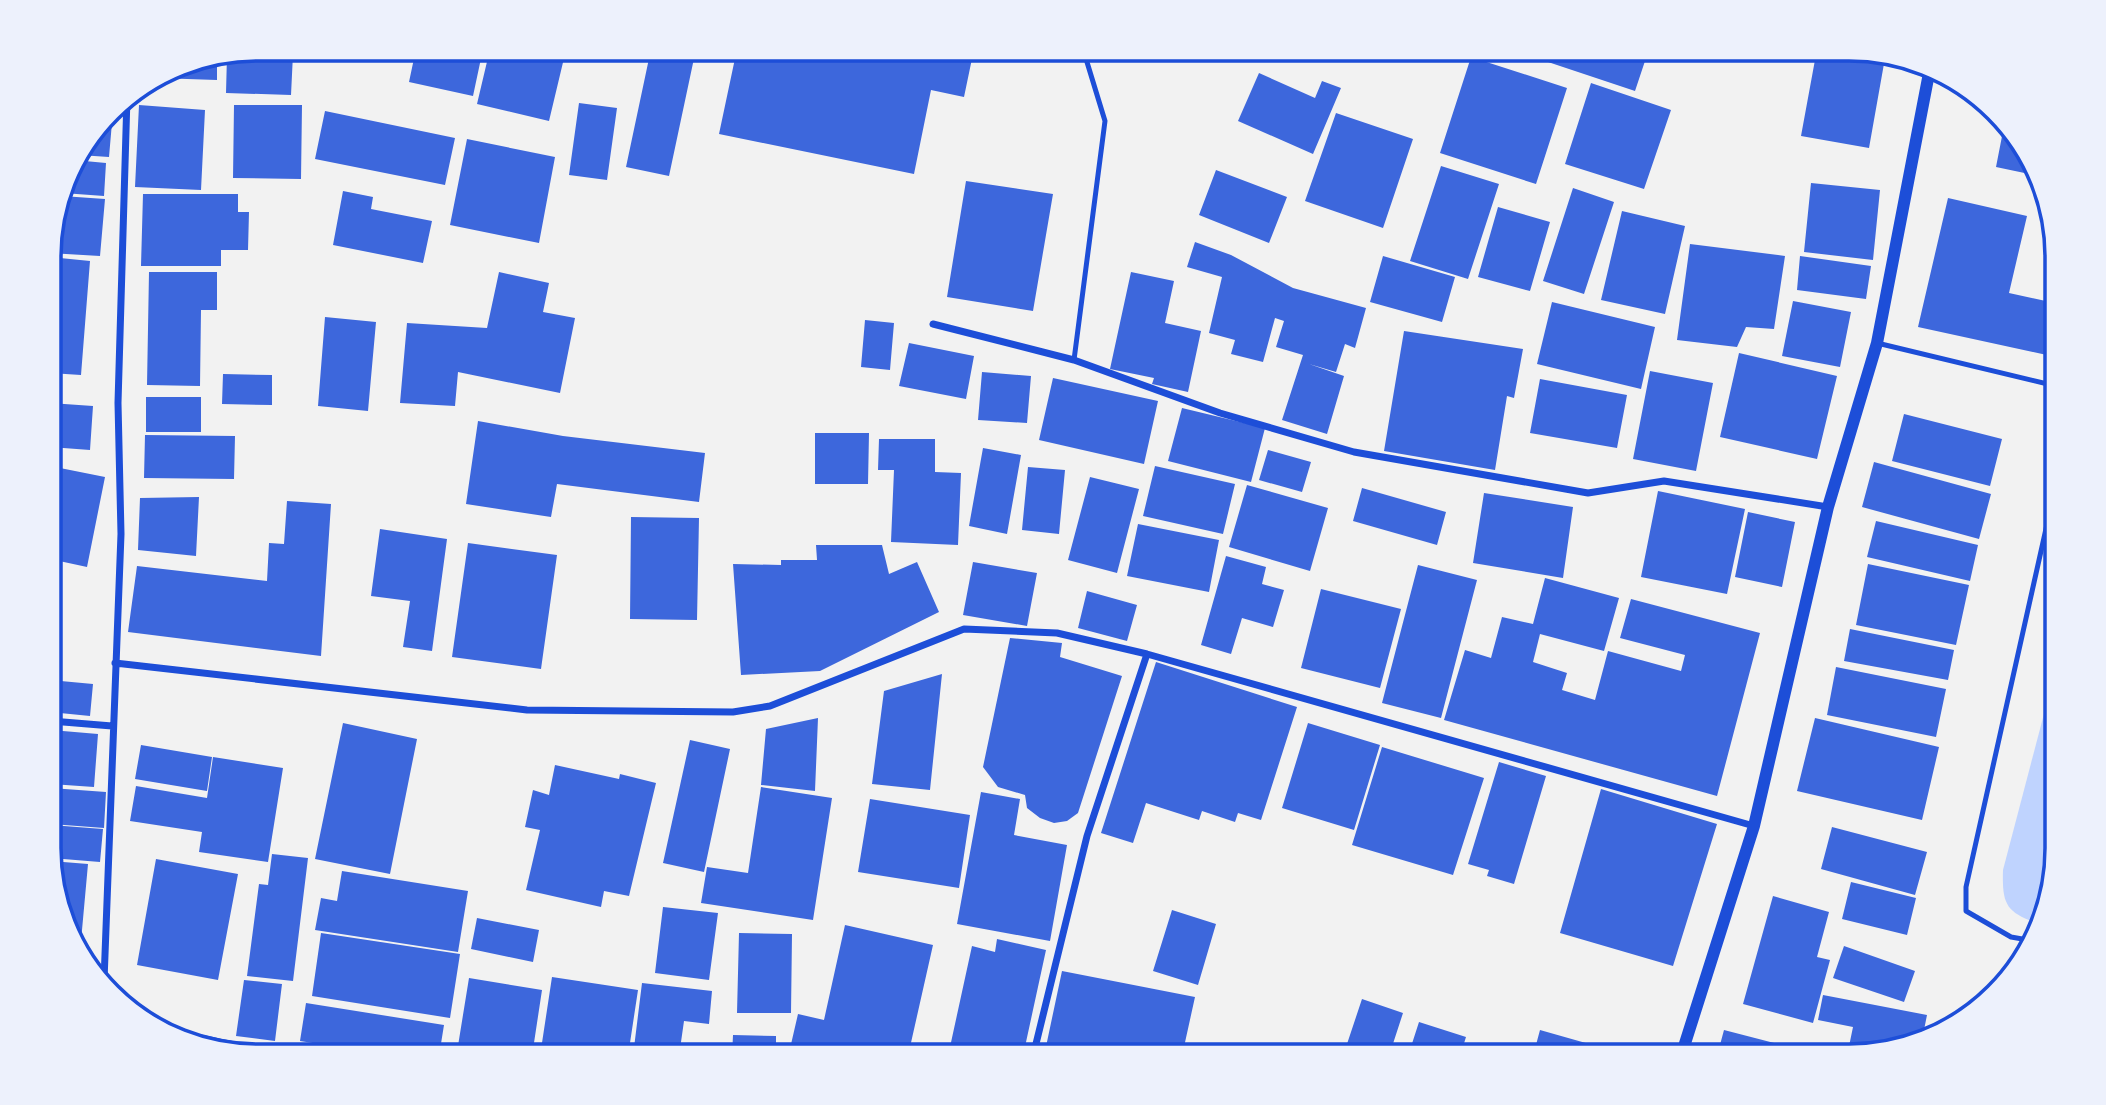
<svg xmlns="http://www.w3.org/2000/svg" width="2106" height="1105" font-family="'Archivo Narrow',sans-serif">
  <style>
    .water { fill: #bfd3fe }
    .building { fill: #3d67dc }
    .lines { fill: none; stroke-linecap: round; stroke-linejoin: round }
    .service { stroke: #1d4ed8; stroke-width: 5 }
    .minor { stroke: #1d4ed8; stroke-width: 7 }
    .tertiary { stroke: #1d4ed8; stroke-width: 12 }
    .rim { fill: none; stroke: #1d4ed8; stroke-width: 3.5 }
  </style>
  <rect width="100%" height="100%" fill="#f2f2f2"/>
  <path class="water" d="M 2056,668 L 2057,848 L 2039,924 C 2006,912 2002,905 2003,870 Z"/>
  <path class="building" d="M 416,49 L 483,49 L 473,96 L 409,82 Z
    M 490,49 L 547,49 L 565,54 L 549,121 L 477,104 Z
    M 651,49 L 696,49 L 669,176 L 626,167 Z
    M 737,49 L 974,49 L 964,97 L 931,90 L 914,174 L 719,134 Z
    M 1509,49 L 1649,49 L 1635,91 Z
    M 1689,49 L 1797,49 L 1797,58 Z
    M 1817,49 L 1848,49 L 1885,58 L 1869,148 L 1801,136 Z
    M 244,52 L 293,54 L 291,95 L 226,93 L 227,55 Z
    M 217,57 L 217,80 L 157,78 L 178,65 Z
    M 1471,57 L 1567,88 L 1536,184 L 1440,153 Z
    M 1259,73 L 1315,98 L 1322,81 L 1341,88 L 1313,154 L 1238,121 Z
    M 1591,83 L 1671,110 L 1644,189 L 1565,164 Z
    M 579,103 L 617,108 L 607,180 L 569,175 Z
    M 139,105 L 205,110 L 201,190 L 135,187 Z
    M 234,105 L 302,105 L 301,179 L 233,178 Z
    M 113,111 L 109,157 L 79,155 Z
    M 325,111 L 455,138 L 445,185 L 315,159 Z
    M 1336,113 L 1413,139 L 1383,228 L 1305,201 Z
    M 2004,126 L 2022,141 L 2034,175 L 1996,167 Z
    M 467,139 L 555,157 L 539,243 L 450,225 Z
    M 74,160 L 106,163 L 104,196 L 63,193 Z
    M 1441,166 L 1499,184 L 1468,279 L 1410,261 Z
    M 1216,170 L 1287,197 L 1269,243 L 1199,215 Z
    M 966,181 L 1053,194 L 1033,311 L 947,297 Z
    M 1811,183 L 1880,190 L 1873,260 L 1804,252 Z
    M 1573,188 L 1614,202 L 1584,294 L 1543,281 Z
    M 343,191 L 373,197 L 371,209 L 432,221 L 423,263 L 333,245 Z
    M 143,194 L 238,194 L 238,212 L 249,212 L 248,250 L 221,250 L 221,266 L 141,266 Z
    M 62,196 L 105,199 L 100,256 L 49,253 Z
    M 1948,198 L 2027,216 L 2009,293 L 2055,303 L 2056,357 L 1918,327 Z
    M 1498,207 L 1550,222 L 1530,291 L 1478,277 Z
    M 1622,211 L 1685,226 L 1665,314 L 1601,300 Z
    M 1195,242 L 1231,255 L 1293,288 L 1366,308 L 1355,348 L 1345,344 L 1336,372 L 1309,364 L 1344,376 L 1327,434 L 1282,420 L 1303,355 L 1276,347 L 1284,321 L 1275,318 L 1263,362 L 1231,354 L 1235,340 L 1209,333 L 1222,277 L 1187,267 Z
    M 1690,244 L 1785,256 L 1774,329 L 1746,327 L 1737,347 L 1677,340 Z
    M 1383,256 L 1455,277 L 1442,322 L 1370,302 Z
    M 1800,256 L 1871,266 L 1866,299 L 1797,290 Z
    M 50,257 L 90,261 L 81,375 L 50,373 Z
    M 149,272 L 217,272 L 217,310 L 201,310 L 200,386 L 147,385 Z
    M 499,272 L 549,283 L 543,312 L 575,318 L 560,393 L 458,372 L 455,406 L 400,403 L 407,323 L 487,328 Z
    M 1131,272 L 1174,281 L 1165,323 L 1201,331 L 1188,392 L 1152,384 L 1154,378 L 1110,369 Z
    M 1793,301 L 1851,312 L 1840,367 L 1782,356 Z
    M 1552,302 L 1655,327 L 1641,389 L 1537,364 Z
    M 325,317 L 376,322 L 368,411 L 318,406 Z
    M 865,320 L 894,323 L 890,370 L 861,367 Z
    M 1404,331 L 1523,349 L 1514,398 L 1507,396 L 1495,470 L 1384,451 Z
    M 909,343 L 974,356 L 966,399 L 899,386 Z
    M 1739,353 L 1837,376 L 1817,459 L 1720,437 Z
    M 1650,371 L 1713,383 L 1696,471 L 1633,459 Z
    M 982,372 L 1031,376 L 1027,423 L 978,420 Z
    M 223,374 L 272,375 L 272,405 L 222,404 Z
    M 1053,378 L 1158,401 L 1144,464 L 1039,440 Z
    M 1540,379 L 1627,395 L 1617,448 L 1530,433 Z
    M 146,397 L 201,397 L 201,432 L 146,432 Z
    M 50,403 L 93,406 L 90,450 L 50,447 Z
    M 1182,408 L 1265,428 L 1251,482 L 1168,461 Z
    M 1904,414 L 2002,439 L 1990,486 L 1892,461 Z
    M 478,421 L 563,436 L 705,453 L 699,502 L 557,484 L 551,517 L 466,504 Z
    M 815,433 L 869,433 L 868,484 L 815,484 Z
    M 145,435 L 235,436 L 234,479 L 144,478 Z
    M 879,439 L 935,439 L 935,472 L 961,473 L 958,545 L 891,542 L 894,470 L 878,470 Z
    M 983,448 L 1021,455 L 1007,534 L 969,526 Z
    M 1268,450 L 1311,462 L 1302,492 L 1259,480 Z
    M 1874,462 L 1991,494 L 1979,539 L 1862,507 Z
    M 50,466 L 105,477 L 87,567 L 50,559 Z
    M 1155,466 L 1235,484 L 1223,534 L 1143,516 Z
    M 1028,467 L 1065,470 L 1059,534 L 1022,530 Z
    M 1090,477 L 1139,489 L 1117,573 L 1068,560 Z
    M 1247,485 L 1328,508 L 1310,571 L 1229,547 Z
    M 1362,488 L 1446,512 L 1437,545 L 1353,521 Z
    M 1658,491 L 1745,509 L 1727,594 L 1641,577 Z
    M 1484,493 L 1573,507 L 1563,578 L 1473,563 Z
    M 199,497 L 196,556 L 138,550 L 140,498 Z
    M 287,501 L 331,504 L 321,656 L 128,632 L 137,566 L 267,581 L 269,543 L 284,544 Z
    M 1748,512 L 1795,522 L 1782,587 L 1735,577 Z
    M 631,517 L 699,518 L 697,620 L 630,619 Z
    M 1876,521 L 1978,545 L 1970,581 L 1867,557 Z
    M 1138,524 L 1219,540 L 1209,592 L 1127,576 Z
    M 380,529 L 447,539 L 432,651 L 403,647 L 410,601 L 371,596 Z
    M 468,543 L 557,555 L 541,669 L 452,657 Z
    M 816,545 L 882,545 L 889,574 L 917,562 L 939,612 L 820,671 L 741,675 L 733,564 L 781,565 L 781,560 L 817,560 Z
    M 1226,556 L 1266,567 L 1262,584 L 1284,590 L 1273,627 L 1242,618 L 1231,654 L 1201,645 Z
    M 973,562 L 1037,573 L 1027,626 L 963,615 Z
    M 1868,564 L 1969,585 L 1956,645 L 1856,625 Z
    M 1418,565 L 1477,580 L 1441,718 L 1382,703 Z
    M 1545,578 L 1619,598 L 1604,651 L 1540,634 L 1533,662 L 1567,673 L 1562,690 L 1595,700 L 1608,651 L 1681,671 L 1685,655 L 1620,638 L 1631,599 L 1760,633 L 1717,796 L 1444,720 L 1465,650 L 1491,658 L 1502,617 L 1533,624 Z
    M 1321,589 L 1401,609 L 1380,688 L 1301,668 Z
    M 1087,591 L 1137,605 L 1127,641 L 1078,628 Z
    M 1850,629 L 1954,650 L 1948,680 L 1844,661 Z
    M 1010,638 L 1062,643 L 1060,657 L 1122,676 L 1078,813 L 1067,821 L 1054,823 L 1040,818 L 1027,808 L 1025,795 L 998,787 L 983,767 Z
    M 1156,662 L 1297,707 L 1261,820 L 1238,813 L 1235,822 L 1202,811 L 1199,820 L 1146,803 L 1133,843 L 1101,833 Z
    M 1836,667 L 1946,689 L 1936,737 L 1827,715 Z
    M 942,674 L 930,790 L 872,784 L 884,691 Z
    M 50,680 L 93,684 L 90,716 L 50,712 Z
    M 818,718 L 815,791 L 761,785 L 766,729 Z
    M 1815,718 L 1939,747 L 1922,820 L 1797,791 Z
    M 343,723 L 417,739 L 390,874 L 315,859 Z
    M 1308,723 L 1380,745 L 1354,830 L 1282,808 Z
    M 51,730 L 98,734 L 94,787 L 51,784 Z
    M 690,740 L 730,749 L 704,872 L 663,863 Z
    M 141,745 L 212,757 L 207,791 L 135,779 Z
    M 1382,747 L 1484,778 L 1453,875 L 1352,845 Z
    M 213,757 L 283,768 L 268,862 L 199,852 L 202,832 L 130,821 L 136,786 L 207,798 Z
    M 1499,762 L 1546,776 L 1514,884 L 1487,876 L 1489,870 L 1468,864 Z
    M 555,765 L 619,779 L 620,774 L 656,783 L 629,896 L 604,891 L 601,907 L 526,890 L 540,830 L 525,827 L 533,790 L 549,795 Z
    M 761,787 L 832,798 L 813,920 L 701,903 L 707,867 L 748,873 Z
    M 51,788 L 106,792 L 104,828 L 51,824 Z
    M 1601,789 L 1717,824 L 1673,966 L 1560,933 Z
    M 981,792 L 1020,799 L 1014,835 L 1067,845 L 1050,941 L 957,924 Z
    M 870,799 L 970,815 L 959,888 L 858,872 Z
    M 51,825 L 103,829 L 100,862 L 51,858 Z
    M 1832,827 L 1927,852 L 1915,895 L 1821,869 Z
    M 272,854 L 308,858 L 293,981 L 247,976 L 259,884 L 268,885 Z
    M 156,859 L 238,874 L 218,980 L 137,965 Z
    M 51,861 L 88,864 L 80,952 L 51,875 Z
    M 342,871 L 468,891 L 458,952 L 315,930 L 321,898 L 337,901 Z
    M 1851,882 L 1916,898 L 1907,935 L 1842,919 Z
    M 1773,896 L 1829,912 L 1817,957 L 1830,960 L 1813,1023 L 1743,1004 Z
    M 663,907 L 718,913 L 709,980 L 655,973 Z
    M 1172,910 L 1216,924 L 1198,985 L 1153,971 Z
    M 477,918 L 539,930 L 533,962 L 471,949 Z
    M 845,925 L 933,945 L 908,1056 L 789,1053 L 798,1014 L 824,1020 Z
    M 321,933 L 460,954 L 450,1018 L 312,996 Z
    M 739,933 L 792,934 L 791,1013 L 737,1013 Z
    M 997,939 L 1046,950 L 1023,1056 L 993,1051 L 991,1056 L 950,1047 L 972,946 L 995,952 Z
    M 1844,946 L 1915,971 L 1904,1002 L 1833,978 Z
    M 1062,971 L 1195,997 L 1182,1056 L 1044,1056 Z
    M 552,977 L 638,990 L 628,1056 L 540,1056 Z
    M 469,978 L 542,990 L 532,1056 L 479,1056 L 457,1052 Z
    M 244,980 L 282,984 L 275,1041 L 236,1036 Z
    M 642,983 L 712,991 L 709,1024 L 684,1021 L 679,1056 L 633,1056 Z
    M 1823,995 L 1927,1015 L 1923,1035 L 1862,1056 L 1847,1056 L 1853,1027 L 1818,1020 Z
    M 1362,999 L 1403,1013 L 1389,1056 L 1343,1056 Z
    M 306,1003 L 444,1025 L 439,1056 L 395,1056 L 300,1041 Z
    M 1419,1022 L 1466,1037 L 1460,1056 L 1408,1056 Z
    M 1540,1030 L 1628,1055 L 1628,1056 L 1533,1056 Z
    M 1724,1030 L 1801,1050 L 1800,1056 L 1717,1056 Z
    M 733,1035 L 776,1036 L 776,1056 L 732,1056 Z"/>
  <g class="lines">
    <path class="service" d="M 1877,343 L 2056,386
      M 1074,360 L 1105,121 L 1083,49
      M 2034,941 L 2011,937 L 1966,911 L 1966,887 L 2056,484"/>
    <path class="minor" d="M 933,324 L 1074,360 L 1220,413 L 1354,452 L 1588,493 L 1664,481 L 1828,507
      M 115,663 L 527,710 L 733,712 L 770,706 L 964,629 L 1057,633 L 1147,654 L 1754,826
      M 51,721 L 112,726
      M 104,981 L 121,534 L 118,403 L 127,97
      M 161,1030 L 289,1056
      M 1033,1056 L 1087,836 L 1147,654"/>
    <path class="tertiary" d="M 1681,1056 L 1754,826 L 1828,507 L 1877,343 L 1930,68"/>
  </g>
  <path d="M0 0H2106V1105H0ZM257 61H1849A196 196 0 0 1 2045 257V848A196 196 0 0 1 1849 1044H257A196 196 0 0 1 61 848V257A196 196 0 0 1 257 61Z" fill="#edf1fc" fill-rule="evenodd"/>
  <path class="rim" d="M257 61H1849A196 196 0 0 1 2045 257V848A196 196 0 0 1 1849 1044H257A196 196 0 0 1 61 848V257A196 196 0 0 1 257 61Z"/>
</svg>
